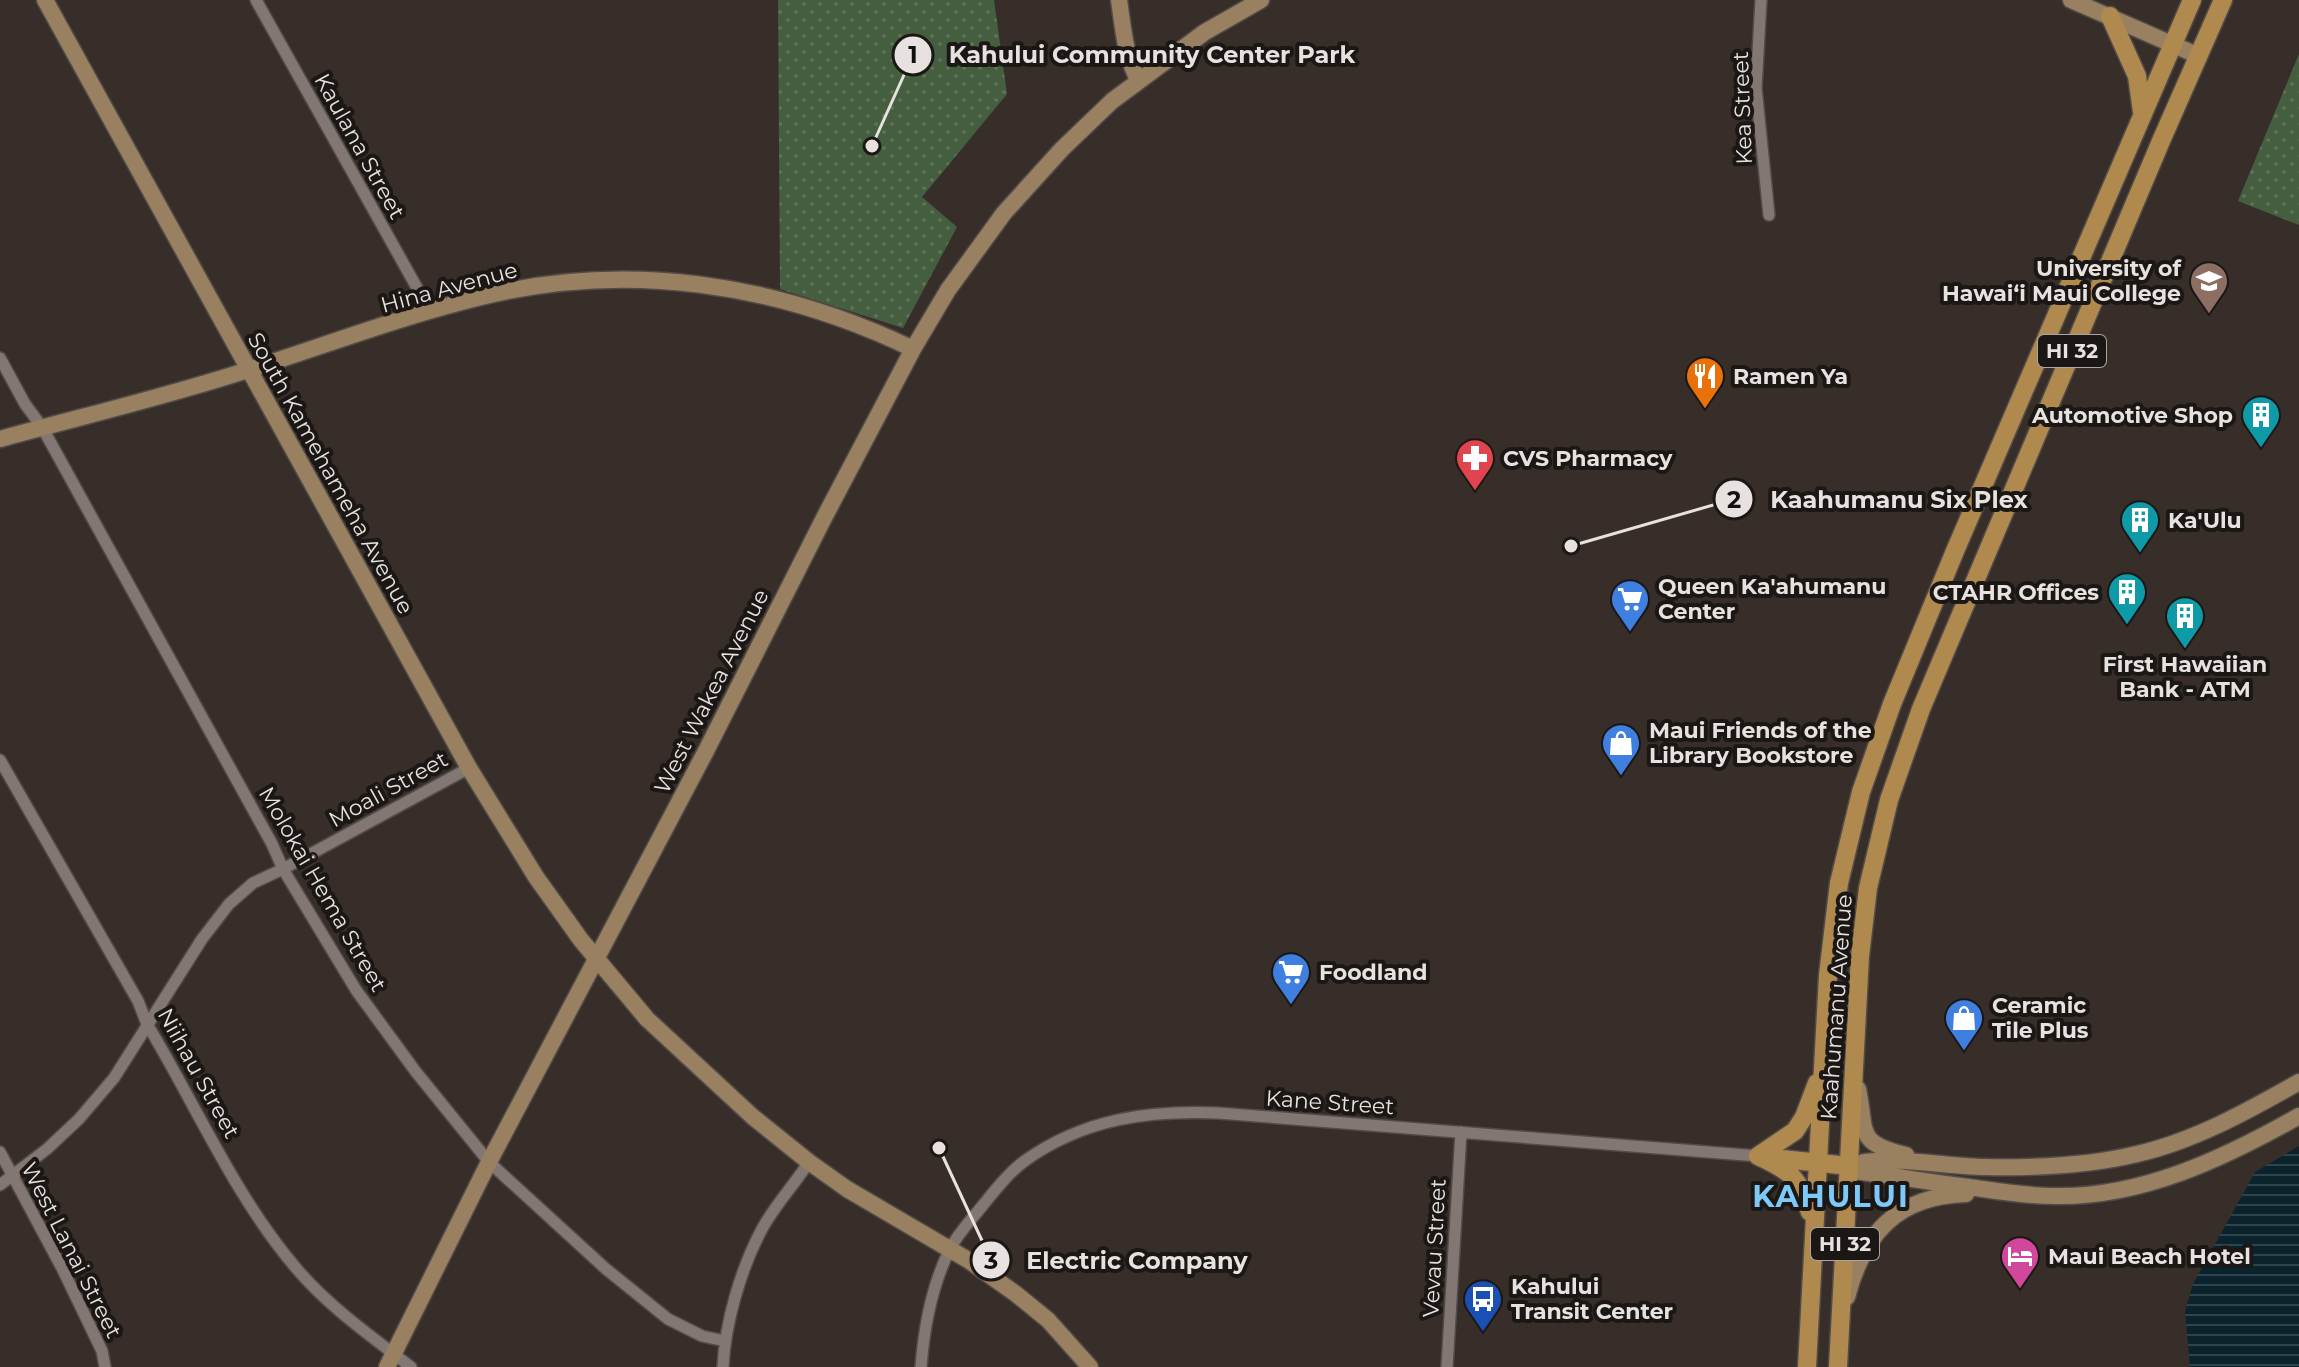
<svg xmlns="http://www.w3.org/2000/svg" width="2299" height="1367" font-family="Montserrat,sans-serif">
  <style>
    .green { fill: url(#green-dots) }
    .water { fill: url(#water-rules) }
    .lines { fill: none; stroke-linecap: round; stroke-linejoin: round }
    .street-casing { stroke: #524b47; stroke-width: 14 }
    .secondary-casing { stroke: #524b47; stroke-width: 19 }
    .primary-casing { stroke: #524b47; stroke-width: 21 }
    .street { stroke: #837773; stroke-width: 11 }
    .secondary { stroke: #998060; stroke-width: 16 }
    .primary { stroke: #af894e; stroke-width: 18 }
    .labels { text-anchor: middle; stroke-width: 8; stroke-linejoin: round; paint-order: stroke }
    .shield { fill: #1b1715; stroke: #aaa4a2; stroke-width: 2 }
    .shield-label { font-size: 20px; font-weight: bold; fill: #e7e1df }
    .street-label { font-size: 22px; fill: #e7e1df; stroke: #1b1715 }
    .poi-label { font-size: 22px; font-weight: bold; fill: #e7e1df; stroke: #1b1715; text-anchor: start }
    .district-label { font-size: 30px; font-weight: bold; letter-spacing: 2px; fill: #7fc9f8; stroke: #1b1715 }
    .leader { fill: none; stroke: #e7e1df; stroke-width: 3 }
    .callout-dot { fill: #e7e1df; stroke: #1b1715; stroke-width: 3 }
    .mark-label { font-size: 24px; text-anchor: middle; font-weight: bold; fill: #111 }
    .callout-label { font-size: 24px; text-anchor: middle; font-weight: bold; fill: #e7e1df; stroke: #1b1715; stroke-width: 8; stroke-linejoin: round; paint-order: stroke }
  </style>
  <defs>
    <pattern id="green-dots" width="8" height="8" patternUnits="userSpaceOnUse" patternTransform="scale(2)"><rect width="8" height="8" fill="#455e40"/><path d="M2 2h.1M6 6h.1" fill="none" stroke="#60755b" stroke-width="1.8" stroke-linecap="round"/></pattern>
    <pattern id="water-rules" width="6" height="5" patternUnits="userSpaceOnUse" patternTransform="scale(2)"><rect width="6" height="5" fill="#0a232c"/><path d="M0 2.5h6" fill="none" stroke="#2e434a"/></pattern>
  </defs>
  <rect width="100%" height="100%" fill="#372e2a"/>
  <path class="green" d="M 778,0 L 994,0 L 1007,94 L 922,197 L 957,227 L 903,328 L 780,289 Z
    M 2299,54 L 2299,225 L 2238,201 Z"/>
  <path class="water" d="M 2299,1146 L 2299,1367 L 2190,1367 L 2185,1311 L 2193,1284 L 2255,1172 Z"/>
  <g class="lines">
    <g class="street-casing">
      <path id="street" d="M 256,0 L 430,311
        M 1761,0 L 1756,88 L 1769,215
        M 0,358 L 25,404 L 42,427 L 272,844 L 283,869 L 356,990 L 416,1072 L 489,1162 L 606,1269 L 668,1319 L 702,1336 L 725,1341
        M 0,760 L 138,1001 L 147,1024 C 196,1105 234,1195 296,1268 C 329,1307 371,1336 411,1367
        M 0,1152 L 63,1270 L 102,1351 L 105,1367
        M 0,1185 L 47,1149 L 79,1119 L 114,1078 L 202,939 L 229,904 L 253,883 L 283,869 L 469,768
        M 723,1367 C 725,1323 741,1268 762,1229 C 775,1205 794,1185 809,1162
        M 921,1367 C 924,1327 932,1285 950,1249 C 959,1232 972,1219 983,1205 C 996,1189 1009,1172 1026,1160 C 1084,1119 1148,1110 1218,1113 L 1758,1156
        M 1447,1367 L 1461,1132"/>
    </g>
    <g class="secondary-casing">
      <path id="secondary" d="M 45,0 L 469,768 L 536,877 L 581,940 L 647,1019 L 753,1117 L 809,1162 L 847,1189 L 968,1260 L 1016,1294 L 1048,1320 L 1090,1367
        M 1119,0 C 1123,27 1125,57 1139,81
        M 2071,0 L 2199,56
        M 0,439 C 83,416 169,396 251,369 C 326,345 400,317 477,298 C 625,260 776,283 913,349
        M 1858,1089 C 1867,1132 1855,1143 1906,1155
        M 1849,1166 L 1854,1171 C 1893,1176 1931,1182 1969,1187 C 1997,1191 2025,1196 2054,1196 C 2141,1198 2225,1158 2299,1116
        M 1849,1166 C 1881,1153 1947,1167 1984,1167 C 2034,1168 2088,1166 2137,1154 C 2194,1141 2248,1111 2299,1082
        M 1847,1297 C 1864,1233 1897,1196 1966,1194
        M 387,1367 L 489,1162 L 706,751 L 825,516 L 913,349 L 948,290 L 1004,213 L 1062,149 L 1112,101 L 1205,32 L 1261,0"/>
    </g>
    <g class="primary-casing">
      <path id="primary" d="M 2110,16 L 2137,76 L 2142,112
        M 1758,1156 L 1795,1131 L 1804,1117 L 1817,1083
        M 1758,1156 C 1793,1172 1797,1177 1810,1212
        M 1773,1158 L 1849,1166
        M 1807,1367 L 1828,975 L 1839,883 L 1861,792 L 1892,704 L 1955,551 L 2192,0
        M 1838,1367 L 1860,956 L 1868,888 L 1889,800 L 1921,709 L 2161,141 L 2223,0"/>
    </g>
    <use href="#street" class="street"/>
    <use href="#secondary" class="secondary"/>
    <use href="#primary" class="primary"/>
  </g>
  <defs>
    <g id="university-pin" transform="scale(2)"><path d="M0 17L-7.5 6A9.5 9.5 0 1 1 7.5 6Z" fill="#8d6e63" stroke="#1b1715"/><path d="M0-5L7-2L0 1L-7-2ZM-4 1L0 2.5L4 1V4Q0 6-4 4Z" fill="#fff"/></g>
    <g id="restaurant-pin" transform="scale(2)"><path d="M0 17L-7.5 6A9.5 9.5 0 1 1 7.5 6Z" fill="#e8710a" stroke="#1b1715"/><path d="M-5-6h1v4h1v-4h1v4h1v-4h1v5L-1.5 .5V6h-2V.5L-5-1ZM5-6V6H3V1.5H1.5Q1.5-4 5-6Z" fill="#fff"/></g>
    <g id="building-pin" transform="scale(2)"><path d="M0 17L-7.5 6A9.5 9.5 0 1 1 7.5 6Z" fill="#0f9aa8" stroke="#1b1715"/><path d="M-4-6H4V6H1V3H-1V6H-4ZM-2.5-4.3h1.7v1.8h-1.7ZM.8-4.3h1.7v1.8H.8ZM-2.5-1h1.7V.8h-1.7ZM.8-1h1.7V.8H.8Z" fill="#fff"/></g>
    <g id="pharmacy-pin" transform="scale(2)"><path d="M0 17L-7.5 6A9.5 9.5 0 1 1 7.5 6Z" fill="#e0444e" stroke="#1b1715"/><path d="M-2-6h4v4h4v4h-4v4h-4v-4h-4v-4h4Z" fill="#fff"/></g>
    <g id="supermarket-pin" transform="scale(2)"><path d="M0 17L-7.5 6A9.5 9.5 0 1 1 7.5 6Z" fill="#3f7fe0" stroke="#1b1715"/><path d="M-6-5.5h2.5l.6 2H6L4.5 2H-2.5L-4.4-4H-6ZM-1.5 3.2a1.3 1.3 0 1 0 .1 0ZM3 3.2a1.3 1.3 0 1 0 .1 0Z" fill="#fff"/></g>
    <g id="shop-pin" transform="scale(2)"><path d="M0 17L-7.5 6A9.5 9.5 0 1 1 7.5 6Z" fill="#3f7fe0" stroke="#1b1715"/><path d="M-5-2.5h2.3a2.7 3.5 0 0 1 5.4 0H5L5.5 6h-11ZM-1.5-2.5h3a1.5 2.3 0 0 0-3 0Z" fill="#fff"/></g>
    <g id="hotel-pin" transform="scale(2)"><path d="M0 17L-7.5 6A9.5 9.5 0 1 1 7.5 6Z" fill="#d1479c" stroke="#1b1715"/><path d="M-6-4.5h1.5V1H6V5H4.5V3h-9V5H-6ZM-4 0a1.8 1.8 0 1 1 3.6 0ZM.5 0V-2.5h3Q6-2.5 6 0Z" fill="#fff"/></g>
    <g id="bus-pin" transform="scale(2)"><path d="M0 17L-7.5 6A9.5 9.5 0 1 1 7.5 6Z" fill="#1a4fb4" stroke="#1b1715"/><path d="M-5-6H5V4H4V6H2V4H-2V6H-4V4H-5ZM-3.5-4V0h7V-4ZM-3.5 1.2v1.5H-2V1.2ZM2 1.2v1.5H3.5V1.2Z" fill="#fff"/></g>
  </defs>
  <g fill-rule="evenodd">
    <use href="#university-pin" x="2209" y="281"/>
    <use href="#restaurant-pin" x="1705" y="376"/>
    <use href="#building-pin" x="2261" y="415"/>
    <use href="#pharmacy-pin" x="1475" y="458"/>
    <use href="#building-pin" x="2140" y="520"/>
    <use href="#building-pin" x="2127" y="592"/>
    <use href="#supermarket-pin" x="1630" y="599"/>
    <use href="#building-pin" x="2185" y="616"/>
    <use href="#shop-pin" x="1621" y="743"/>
    <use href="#supermarket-pin" x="1291" y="972"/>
    <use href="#shop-pin" x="1964" y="1018"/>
    <use href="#hotel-pin" x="2020" y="1256"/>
    <use href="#bus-pin" x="1483" y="1299"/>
  </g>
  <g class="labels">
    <g class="shield">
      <rect x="2038" y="335" width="68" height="32" rx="6"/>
      <rect x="1811" y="1228" width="68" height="32" rx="6"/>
    </g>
    <g class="shield-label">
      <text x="2072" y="358">HI 32</text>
      <text x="1845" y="1251">HI 32</text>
    </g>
    <g class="street-label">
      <text transform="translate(1742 108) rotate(-92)" y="8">Kea Street</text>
      <text transform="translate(360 146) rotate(61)" y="8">Kaulana Street</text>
      <text transform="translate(449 287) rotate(-15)" y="8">Hina Avenue</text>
      <text transform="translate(331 473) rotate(61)" y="8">South Kamehameha Avenue</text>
      <text transform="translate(711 691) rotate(-63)" y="8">West Wakea Avenue</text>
      <text transform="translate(388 789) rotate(-29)" y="8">Moali Street</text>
      <text transform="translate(323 889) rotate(60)" y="8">Molokai Hema Street</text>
      <text transform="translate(1836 1007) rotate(-86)" y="8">Kaahumanu Avenue</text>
      <text transform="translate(199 1073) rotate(61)" y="8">Niihau Street</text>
      <text transform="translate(1330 1102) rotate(4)" y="8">Kane Street</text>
      <text transform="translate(1434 1248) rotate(-87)" y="8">Vevau Street</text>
      <text transform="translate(72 1250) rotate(63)" y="8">West Lanai Street</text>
    </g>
    <g class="poi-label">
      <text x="2181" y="276" text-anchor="end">University of<tspan x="2181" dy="25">Hawai‘i Maui College</tspan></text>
      <text x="1733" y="384">Ramen Ya</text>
      <text x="2233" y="423" text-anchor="end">Automotive Shop</text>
      <text x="1503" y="466">CVS Pharmacy</text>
      <text x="2168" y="528">Ka'Ulu</text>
      <text x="1658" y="594">Queen Ka'ahumanu<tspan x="1658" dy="25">Center</tspan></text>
      <text x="2099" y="600" text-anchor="end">CTAHR Offices</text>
      <text x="2185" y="672" text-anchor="middle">First Hawaiian<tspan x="2185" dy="25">Bank - ATM</tspan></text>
      <text x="1649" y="738">Maui Friends of the<tspan x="1649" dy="25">Library Bookstore</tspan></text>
      <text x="1319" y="980">Foodland</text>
      <text x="1992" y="1013">Ceramic<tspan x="1992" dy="25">Tile Plus</tspan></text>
      <text x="2048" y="1264">Maui Beach Hotel</text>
      <text x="1511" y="1294">Kahului<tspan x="1511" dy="25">Transit Center</tspan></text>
    </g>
    <g class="district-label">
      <text x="1831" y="1207">KAHULUI</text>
    </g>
  </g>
  <path class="leader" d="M872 146L913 55M1571 546L1734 499M939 1148L991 1260"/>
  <g class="callout-dot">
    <circle cx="872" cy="146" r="8"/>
    <circle cx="1571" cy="546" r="8"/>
    <circle cx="939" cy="1148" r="8"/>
    <circle cx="913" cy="55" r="20"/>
    <circle cx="1734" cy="499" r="20"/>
    <circle cx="991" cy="1260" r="20"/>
  </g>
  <g class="mark-label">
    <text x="913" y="63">1</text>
    <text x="1734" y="508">2</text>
    <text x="991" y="1269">3</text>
  </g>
  <g class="callout-label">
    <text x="1152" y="63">Kahului Community Center Park</text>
    <text x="1899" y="508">Kaahumanu Six Plex</text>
    <text x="1137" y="1269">Electric Company</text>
  </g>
</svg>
